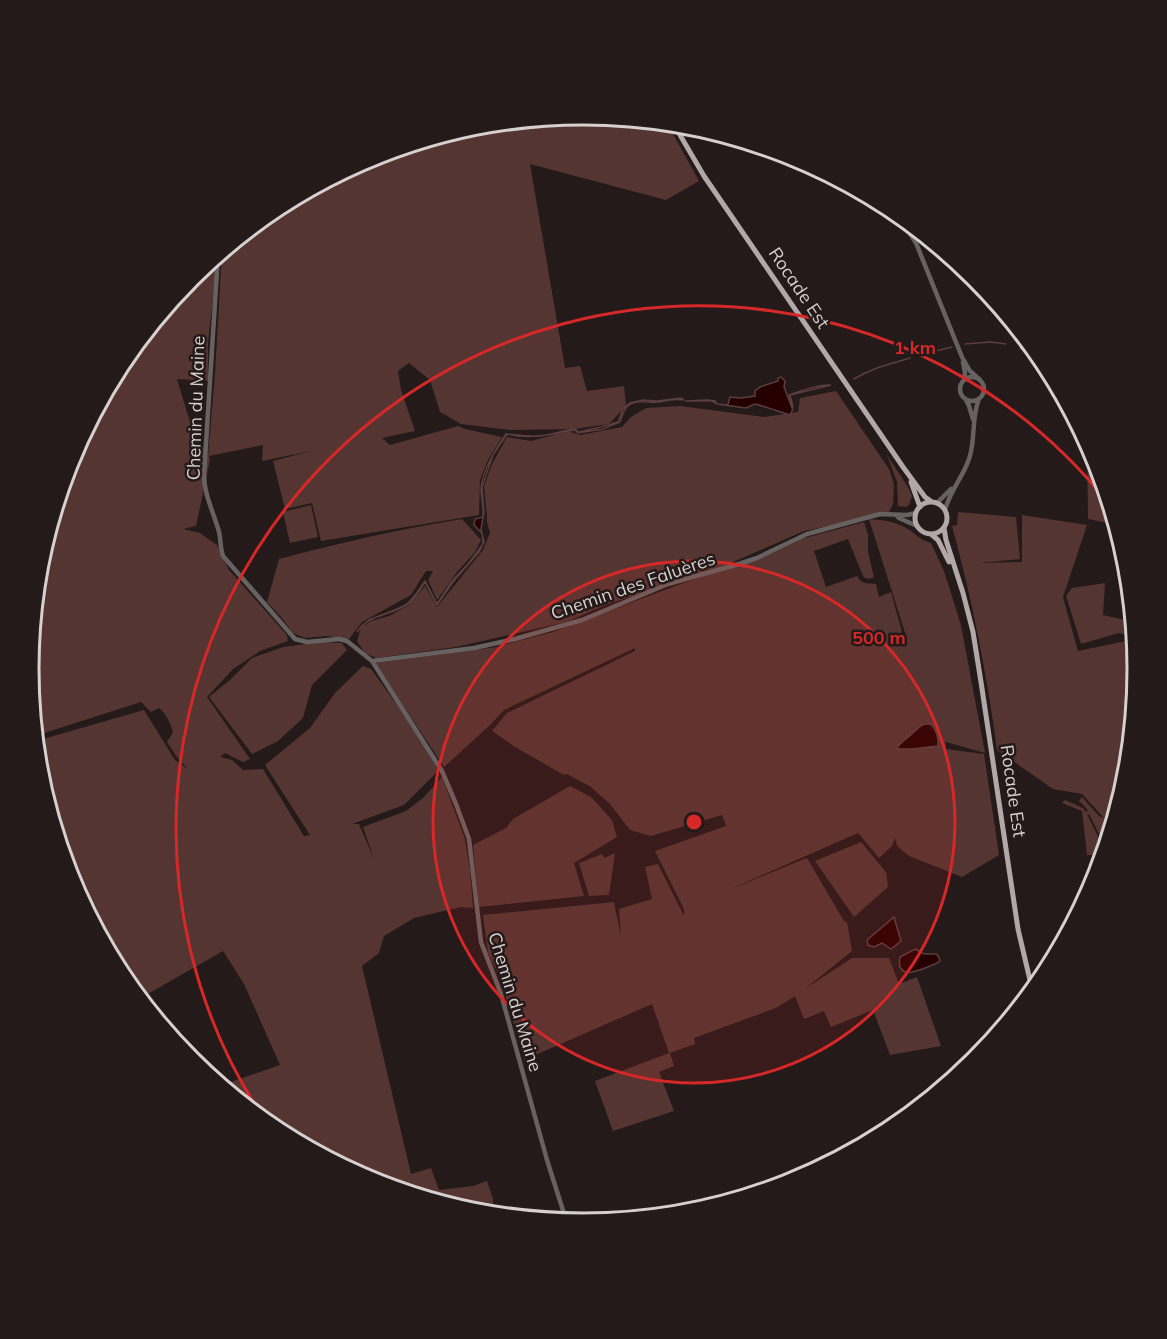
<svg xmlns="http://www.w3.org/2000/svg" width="1167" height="1339" font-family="Mulish,sans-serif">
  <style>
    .green { fill: #543531 }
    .water { fill: #260000; stroke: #5b3e3e; stroke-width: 1.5 }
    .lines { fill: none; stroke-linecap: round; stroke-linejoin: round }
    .stream { stroke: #5b3e3e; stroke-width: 1.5 }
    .tertiary { stroke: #676261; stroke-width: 4.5 }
    .primary { stroke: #b2a8a7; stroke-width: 5 }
    .ring { fill: none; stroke: #d62828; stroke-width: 3 }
    .labels { text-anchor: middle; stroke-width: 5; stroke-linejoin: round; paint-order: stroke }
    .street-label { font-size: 18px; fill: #d6d0cf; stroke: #231a19 }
    .rim { fill: none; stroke: #d6d0cf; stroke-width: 3 }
    .centre { fill: #d62828; stroke: #231a19; stroke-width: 3 }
    .ring-label { font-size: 18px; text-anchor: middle; font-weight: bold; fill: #d62828; stroke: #231a19; stroke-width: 5; stroke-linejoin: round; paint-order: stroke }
  </style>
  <rect width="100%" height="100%" fill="#231a19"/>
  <path class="green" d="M 584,115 L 667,123 L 699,181 L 666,200 L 530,164 L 565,368 L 580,366 L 587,391 L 624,386 L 626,406 L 609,424 L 575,429 L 510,430 L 461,424 L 440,412 L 430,380 L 409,363 L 398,371 L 401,390 L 415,431 L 382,438 L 390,445 L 458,426 L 465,429 L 502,437 L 488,460 L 480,480 L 479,515 L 321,541 L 312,503 L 285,509 L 273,461 L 311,451 L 262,461 L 263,445 L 209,456 L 210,460 L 196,526 L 183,529 L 200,533 L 217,545 L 229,570 L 287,635 L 288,641 L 260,651 L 233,669 L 207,697 L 250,759 L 243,762 L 225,753 L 220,757 L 232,760 L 243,770 L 263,769 L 304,836 L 310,835 L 265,765 L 310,728 L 335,693 L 363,666 L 371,669 L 430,750 L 438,771 L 404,805 L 352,824 L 359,824 L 374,859 L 363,827 L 406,811 L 423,798 L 442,777 L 465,839 L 470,871 L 473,908 L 461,907 L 414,918 L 384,936 L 379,953 L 362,966 L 411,1174 L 431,1168 L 439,1190 L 473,1186 L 487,1181 L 493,1199 L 493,1216 L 475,1214 L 371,1182 L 275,1131 L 226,1090 L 222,1085 L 280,1065 L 244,984 L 223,951 L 139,999 L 122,978 L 71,882 L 39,777 L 36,741 L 144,710 L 175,760 L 188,769 L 176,756 L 167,742 L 173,732 C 170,722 166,714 159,708 L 151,712 L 141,702 L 35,736 L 29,669 L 39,561 L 71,457 L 74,451 L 91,442 L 87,427 L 122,361 L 191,277 L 218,255 L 208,342 L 208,381 L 177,379 L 189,419 L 208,455 L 215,374 L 222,251 L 275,208 L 371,157 L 476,125 Z
    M 836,391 L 889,469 L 894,484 L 893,504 L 888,514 L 804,531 L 713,571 L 608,604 L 566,622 L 456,647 L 376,658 L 365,653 L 357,641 L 361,628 L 371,621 L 389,616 L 409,605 L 425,586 L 437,607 L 483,550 L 490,533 L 487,522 L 487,517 L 484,486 L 492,464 L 507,437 L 531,441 L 565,432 L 565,430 L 580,435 L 622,427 L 631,417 L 646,408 L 680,406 L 764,417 L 798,412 L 800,398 Z
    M 1087,440 L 1096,457 L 1117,525 L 1088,519 Z
    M 887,455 L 908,487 L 912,496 L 909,505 L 905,507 L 898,506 L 897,482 Z
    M 311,505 L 318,537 L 290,543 L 283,512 Z
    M 958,512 L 1016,517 L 1020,559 L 979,563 L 1022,562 L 1022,515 L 1087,525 L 1063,597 L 1078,651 L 1126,641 L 1138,678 L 1128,778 L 1106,848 L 1089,814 L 1087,814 L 1105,851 L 1104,855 L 1087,855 L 1082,811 L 1062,803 L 1065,800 L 1083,808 L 1086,812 L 1088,810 L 1079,801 L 1082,797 L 1099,816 L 1104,818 L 1082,794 L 1053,789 L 997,750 C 987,675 972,599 952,526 L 957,525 Z
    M 462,519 L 481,540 L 475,552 L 457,572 L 437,600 L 428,580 L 433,571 L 426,571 L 411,595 L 362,622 L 349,639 L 326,636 L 305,638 L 293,633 L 281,617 L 267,602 L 279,559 C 339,543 400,529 462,519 Z
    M 869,519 C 883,520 899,522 911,531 C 919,537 921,540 931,543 L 944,571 L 961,625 L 985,753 L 946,742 L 945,740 L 946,749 L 984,754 L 999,855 L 962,877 L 909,856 L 897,846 L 895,838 L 892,846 L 879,858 L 858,833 L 726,891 L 807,858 L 844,921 L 847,922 L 852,951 L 805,989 L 852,958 L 889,958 L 899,984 L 917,977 L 941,1046 L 890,1055 L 873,1010 L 831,1027 L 824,1011 L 804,1019 L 795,996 L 776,1008 L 694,1038 L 695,1044 L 670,1053 L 674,1066 L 659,1072 L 674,1111 L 613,1131 L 595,1081 L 669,1053 L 652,1004 L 524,1060 L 502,982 L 488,953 L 483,915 L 614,902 L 621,936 L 619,909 L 652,899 L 645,867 L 658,864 L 684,916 L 684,909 L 655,851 L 726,826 L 722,815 L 651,836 L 630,830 L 610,804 L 591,787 L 567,774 L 564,775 L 515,747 L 492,731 L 507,713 L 635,651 L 635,648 L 504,710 L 489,726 L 444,767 L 375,663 L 496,647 L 553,632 L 678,585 L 777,551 L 801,539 L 864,522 L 868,535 L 868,552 L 874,577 C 870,579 866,580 863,576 L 848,539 L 814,551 L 826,587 L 857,576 C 861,584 867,583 876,584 L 879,597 L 891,592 L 904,639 L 907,639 Z
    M 1105,583 L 1103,615 L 1134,622 L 1136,645 L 1134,637 L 1119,633 L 1081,644 L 1066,596 L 1072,588 Z
    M 320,642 L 342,643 L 347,650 L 312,685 L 303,718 L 278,741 L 252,754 L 209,697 L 230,680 L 252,658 L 283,647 Z
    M 570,786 L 591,797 L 612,820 L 617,837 L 574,863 L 584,896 L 479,907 L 473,845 L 506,828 L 513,819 Z
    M 861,842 L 886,872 L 888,887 L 854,917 L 815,861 Z
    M 615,853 L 609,895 L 589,896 L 579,863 L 602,854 L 604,858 Z"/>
  <path class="water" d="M 781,377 L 785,381 L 784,387 L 792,408 L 792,404 L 789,395 C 798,391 822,384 831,385 L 790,395 C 792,403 795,408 790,415 C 778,411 767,407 755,404 L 746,408 L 717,404 L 712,401 L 685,401 L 707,400 L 715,401 L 717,404 L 728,405 L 730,397 L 741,398 L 755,396 L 755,391 L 760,387 L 778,381 L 778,378 Z
    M 681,398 L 683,399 L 683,400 C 674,398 667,401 658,402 C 649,403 638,399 629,405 C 624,408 622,416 620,422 L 603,429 L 578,433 L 575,430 C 549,434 531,440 507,434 L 493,455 L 482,487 L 484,512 L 481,529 L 484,542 L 479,552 L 453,582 L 437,605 L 425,582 C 421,589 416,596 411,602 C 400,611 384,614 371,619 C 365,622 361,628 357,632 C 369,614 390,615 407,604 C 414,598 420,588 425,581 L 437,604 L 452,581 L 468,564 L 483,544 L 482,533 L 474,525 L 475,519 L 483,517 C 484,507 481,498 481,488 C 483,469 496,449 506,434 C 517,435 530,437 540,436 C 552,435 564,430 575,429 L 579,432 L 601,427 L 618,422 L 623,409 L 630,403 L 643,400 L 657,401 Z
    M 926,724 L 930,724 C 936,727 939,740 938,746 L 912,749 L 897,749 L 899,745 L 922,725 Z
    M 894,917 L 901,941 L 891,949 L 882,943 L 874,947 L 868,945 L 867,940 Z
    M 915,949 L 924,954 L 936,954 L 939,957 L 940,961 L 937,963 C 925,968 895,984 900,957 Z"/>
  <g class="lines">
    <path class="stream" d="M 965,344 L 990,342 L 1006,344
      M 1020,349 L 1028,348 L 1032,354 L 1041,356
      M 920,355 L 952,347
      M 854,379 C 872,368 890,364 910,358"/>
    <path class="tertiary" d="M 893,209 C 891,221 900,228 911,224
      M 904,225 L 907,229 L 916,243 L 962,357 L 970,371 L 979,379
      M 913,226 L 915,240
      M 218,255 L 204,475 C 204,495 214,513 219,532 C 221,540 220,548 223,556 L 295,639 L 307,642 L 339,639 L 347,641 L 372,661 L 442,771 L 456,804 L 469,839 L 481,942 L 501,994 L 547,1160 L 567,1223
      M 963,362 L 965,373 L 964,380
      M960 389a12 12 0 1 1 24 0a12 12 0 1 1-24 0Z
      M 966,400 L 969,406 L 973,419
      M 937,503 L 951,489
      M 945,510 C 950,491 963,477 969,459 C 976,439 971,418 979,399
      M 896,515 L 899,518 L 917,526
      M 372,661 L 474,648 L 515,639 L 582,620 L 668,584 L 739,564 L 757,558 L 807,534 L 880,514 L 907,515 L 916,513"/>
    <path class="primary" d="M 673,123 L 704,176 L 903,467 L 925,497 L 932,502
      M 911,482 L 920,507
      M915 518a16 16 0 1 1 32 0a16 16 0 1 1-32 0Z
      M 944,528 L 946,540 L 963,593 L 973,632 L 981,682 L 1018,929 L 1033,993
      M 931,534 L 938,540 L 949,562"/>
  </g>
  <circle cx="694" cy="822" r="261" fill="#d62828" fill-opacity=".12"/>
  <g class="ring">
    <circle cx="694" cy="822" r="261"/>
    <path d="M266 1122A523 523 0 0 1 1109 504"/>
  </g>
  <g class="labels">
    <g class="street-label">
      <text transform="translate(799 288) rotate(56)" y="6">Rocade Est</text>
      <text transform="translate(196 408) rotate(-88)" y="6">Chemin du Maine</text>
      <text transform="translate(633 586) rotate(-19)" y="6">Chemin des Faluères</text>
      <text transform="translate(1013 791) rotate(82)" y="6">Rocade Est</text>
      <text transform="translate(515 1002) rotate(73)" y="6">Chemin du Maine</text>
    </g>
  </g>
  <path d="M0 0H1167V1339H0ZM39 669a544 544 0 1 1 1088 0a544 544 0 1 1-1088 0Z" fill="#231a19" fill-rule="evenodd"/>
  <path class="rim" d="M39 669a544 544 0 1 1 1088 0a544 544 0 1 1-1088 0Z"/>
  <circle cx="694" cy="822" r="9" class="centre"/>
  <g class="ring-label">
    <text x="915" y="354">1 km</text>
    <text x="879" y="644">500 m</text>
  </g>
</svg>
